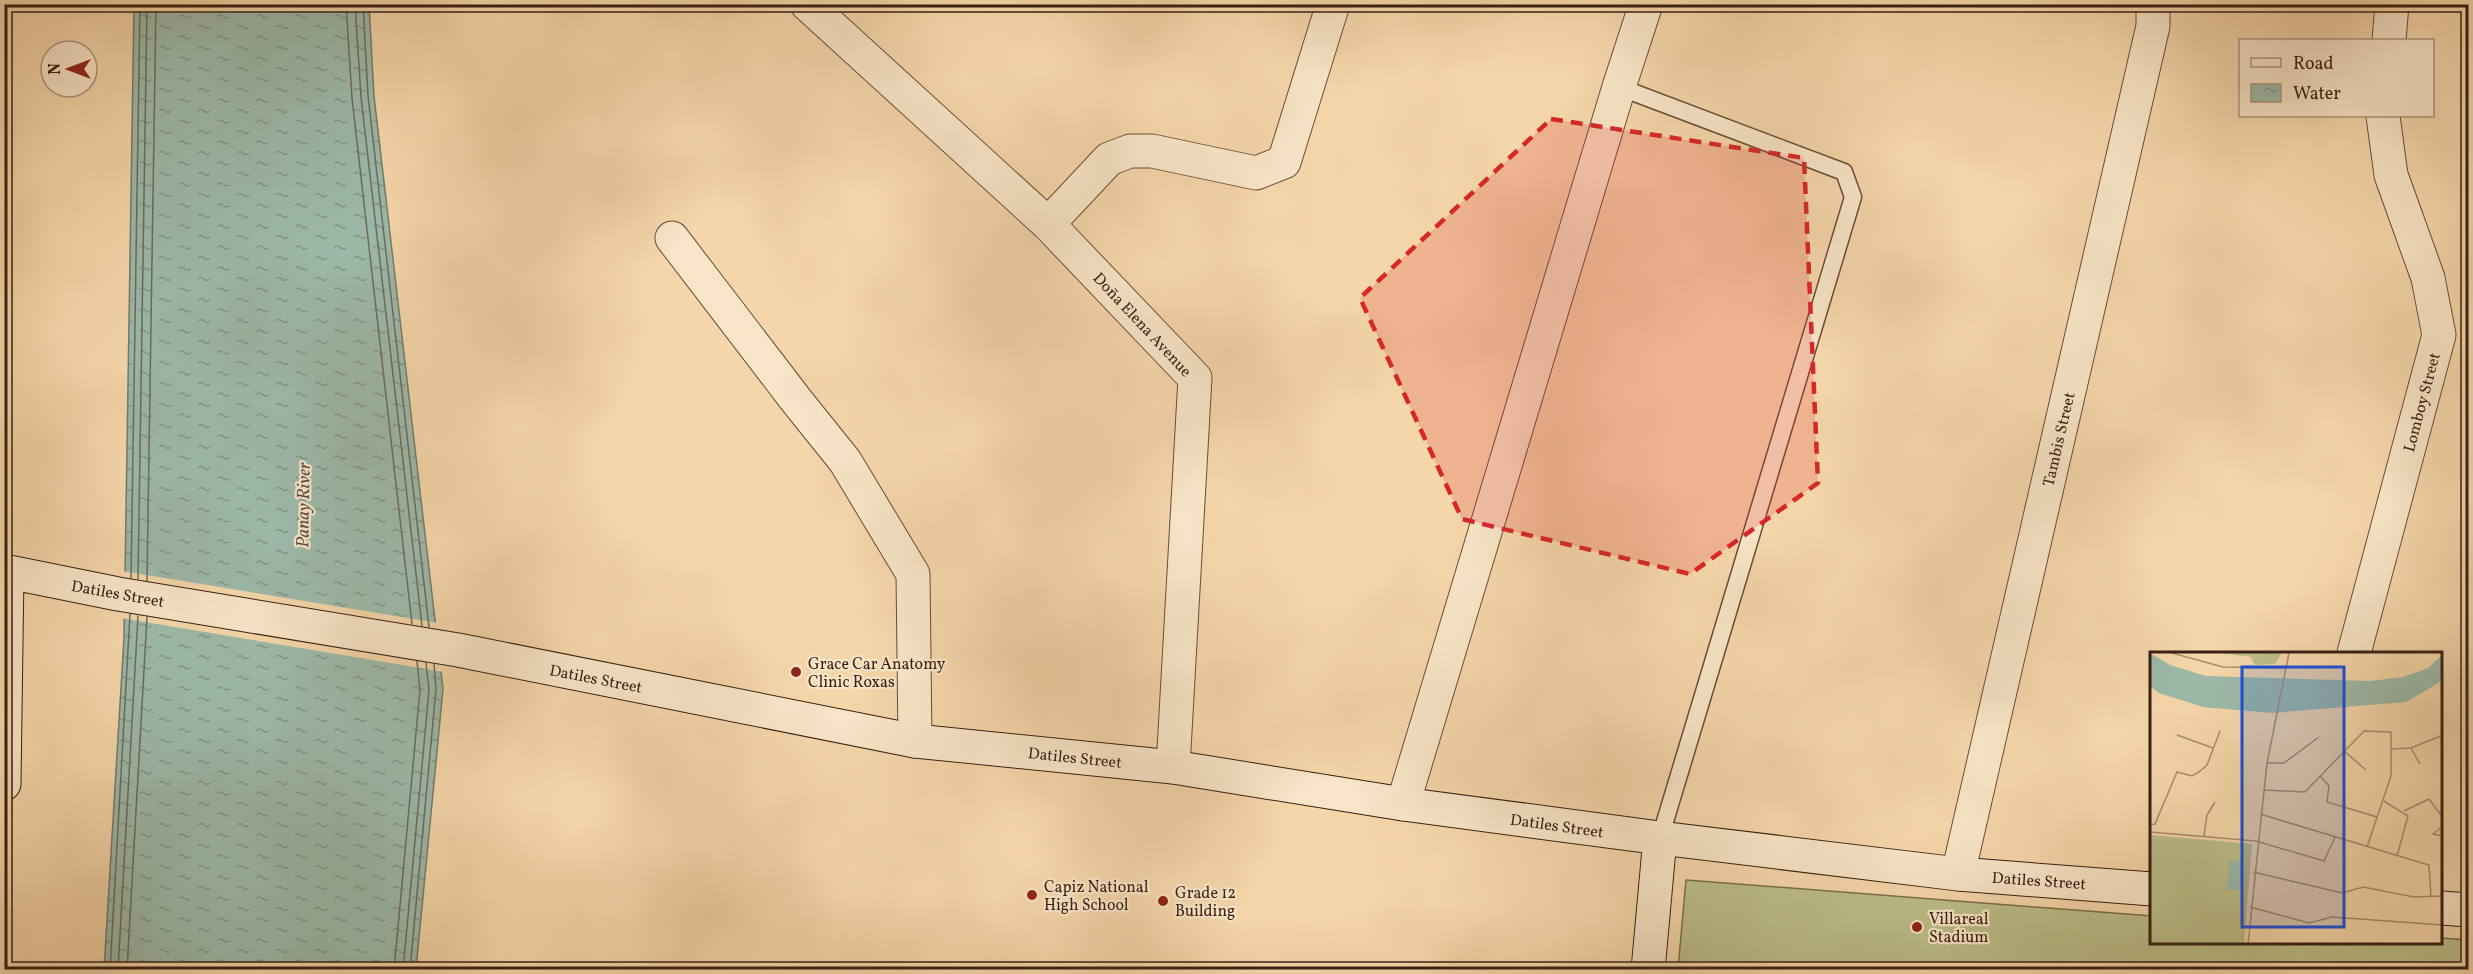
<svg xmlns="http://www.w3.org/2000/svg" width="2473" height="974" font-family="Vollkorn,serif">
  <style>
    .pitch { fill: #bcbe88; stroke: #7a6e4e; stroke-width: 1.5 }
    .water { fill: url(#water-ripples); stroke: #747b6d; stroke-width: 1.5 }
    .pier { fill: #f5d6a9 }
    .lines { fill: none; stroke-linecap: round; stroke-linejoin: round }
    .shore { stroke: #6a6c5e; stroke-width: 1.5 }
    .lane-casing { stroke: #674d39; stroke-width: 19 }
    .street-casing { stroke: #674d39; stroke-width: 35 }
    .secondary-casing { stroke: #381f14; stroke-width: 35 }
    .lane { stroke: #f8e4c7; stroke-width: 16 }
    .street { stroke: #f8e4c7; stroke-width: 33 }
    .secondary { stroke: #f8e4c7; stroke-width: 33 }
    .marked { fill: #d62828; fill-opacity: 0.2; stroke: #d62828; stroke-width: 4.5; stroke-dasharray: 12 8; stroke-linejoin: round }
    .poi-dot { fill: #8f2418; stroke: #f8e4c7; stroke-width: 2 }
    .labels { text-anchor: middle; stroke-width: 4.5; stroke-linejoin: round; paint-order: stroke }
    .street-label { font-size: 16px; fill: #381f14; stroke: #f8e4c7 }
    .poi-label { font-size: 16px; fill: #381f14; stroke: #f8e4c7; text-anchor: start }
    .water-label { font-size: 18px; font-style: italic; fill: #564d41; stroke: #f8e4c7 }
    .inset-road { fill: none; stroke: #a98d6d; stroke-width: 1.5 }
    .view { fill: #1d4ed8; fill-opacity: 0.15; stroke: #1d4ed8; stroke-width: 3 }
    .inset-edge { fill: none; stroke: #381f14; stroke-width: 3 }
  </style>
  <defs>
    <pattern id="water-ripples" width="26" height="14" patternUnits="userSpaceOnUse" patternTransform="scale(1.5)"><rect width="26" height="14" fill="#9cb9a9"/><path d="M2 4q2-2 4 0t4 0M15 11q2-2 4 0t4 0" fill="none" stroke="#809688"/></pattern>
  </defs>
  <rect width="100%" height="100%" fill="#f5d6a9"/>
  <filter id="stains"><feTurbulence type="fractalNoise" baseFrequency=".00333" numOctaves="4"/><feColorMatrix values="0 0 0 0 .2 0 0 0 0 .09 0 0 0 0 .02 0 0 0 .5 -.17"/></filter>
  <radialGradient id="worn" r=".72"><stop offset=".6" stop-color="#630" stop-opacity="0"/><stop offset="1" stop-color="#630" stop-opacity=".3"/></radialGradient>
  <path class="pitch" d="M 1686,880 L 2152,916 L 2152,942 L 2442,942 L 2442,938 L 2468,940 L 2468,969 L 1678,969 Z"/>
  <path class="water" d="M 134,5 L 369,5 L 374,96 L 443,689 L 416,969 L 104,970 L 124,638 Z"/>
  <path class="pier" d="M 122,571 L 438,623 L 444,672 L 121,618 Z"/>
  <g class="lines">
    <path class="shore" d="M 346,4 L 352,98 L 412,624
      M 355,4 L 361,97 L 422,626
      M 363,4 L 368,96 L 429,627
      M 131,578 L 140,4
      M 138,579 L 147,4
      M 147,581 L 156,4
      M 110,970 L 130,614
      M 118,970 L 138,616
      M 127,970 L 147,617
      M 394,970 L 420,690 L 417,661
      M 403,970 L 429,690 L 426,663
      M 410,970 L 436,689 L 434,664"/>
    <g class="lane-casing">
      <path id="lane" d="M 1619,87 L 1844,172 L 1853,197 L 1660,838"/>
    </g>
    <g class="street-casing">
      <path id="street" d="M 807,4 L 1048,224 L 1195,378 L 1173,767
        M 2389,40 L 2392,4
        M 1048,224 L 1109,159 L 1130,151 L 1152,151 L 1256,173 L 1284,162 L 1333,4
        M 672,238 L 796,400 L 845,461 L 913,574 L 915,741
        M 2354,653 L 2439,335 L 2428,278 L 2391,175 L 2383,116
        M 1403,804 L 1619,87 L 1646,4
        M 1958,874 L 2153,26 L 2153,4"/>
    </g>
    <g class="secondary-casing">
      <path id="secondary" d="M 4,571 L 118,594 L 458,650 L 915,741 L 1173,767 L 1403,804 L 1660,838 L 1958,874 L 2152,889
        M 4,784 L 7,572
        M 2442,908 L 2468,910
        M 1648,970 L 1660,838"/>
    </g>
    <use href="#lane" class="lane"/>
    <use href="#street" class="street"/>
    <use href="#secondary" class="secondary"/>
  </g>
  <path class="marked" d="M 1551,119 L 1804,158 L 1818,483 L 1690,574 L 1462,519 L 1360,298 Z"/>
  <g class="poi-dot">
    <circle cx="796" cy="672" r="6"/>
    <circle cx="1032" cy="895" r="6"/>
    <circle cx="1163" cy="901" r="6"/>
    <circle cx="1917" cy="927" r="6"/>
  </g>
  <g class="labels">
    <g class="street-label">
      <text transform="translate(1143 324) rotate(47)" y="6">Doña Elena Avenue</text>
      <text transform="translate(2421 402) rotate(-75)" y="6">Lomboy Street</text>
      <text transform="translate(2058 439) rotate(-77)" y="6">Tambis Street</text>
      <text transform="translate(118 593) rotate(10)" y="6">Datiles Street</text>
      <text transform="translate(596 678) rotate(11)" y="6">Datiles Street</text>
      <text transform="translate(1075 757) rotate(6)" y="6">Datiles Street</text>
      <text transform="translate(1557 825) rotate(8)" y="6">Datiles Street</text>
      <text transform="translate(2039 880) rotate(4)" y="6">Datiles Street</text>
    </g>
    <g class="poi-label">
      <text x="808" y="669">Grace Car Anatomy<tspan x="808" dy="18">Clinic Roxas</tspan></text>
      <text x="1044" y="892">Capiz National<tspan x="1044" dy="18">High School</tspan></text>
      <text x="1175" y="898">Grade 12<tspan x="1175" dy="18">Building</tspan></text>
      <text x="1929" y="924">Villareal<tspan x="1929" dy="18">Stadium</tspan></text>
    </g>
    <g class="water-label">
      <text transform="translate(303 505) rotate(-89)" y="6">Panay River</text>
    </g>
  </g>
  <g transform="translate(2150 652)">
    <rect width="292" height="292" fill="#f5d6a9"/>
    <path d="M 71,1 L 132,1 L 125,12 L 105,13 L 101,5 Z" fill="#bcbe88"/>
    <path d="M 0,183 L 102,192 L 94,292 L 0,292 Z" fill="#bcbe88"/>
    <path d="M 0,1 L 20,13 L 56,24 L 220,29 L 253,25 L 278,16 L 292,3 L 292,29 L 256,50 L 122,61 L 53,55 L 9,41 L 0,34 ZM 79,208 L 92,209 L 90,238 L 77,238 Z" fill="#9cb9a9"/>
    <path class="inset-road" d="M 22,1 L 73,15 L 134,16M 27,83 L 63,96M 261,96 L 270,112M 242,97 L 261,96 L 293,83M 194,99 L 216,118M 117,111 L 134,111 L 169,85M 171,125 L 179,134 L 177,150 L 227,165M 114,138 L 155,140 L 214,79 L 241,80 L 241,124 L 217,195M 234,149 L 258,164 L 247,204M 254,159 L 279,147 L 293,166M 110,162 L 279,213 L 281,244M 0,173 L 5,172 L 27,120 L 42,124 L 49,120 L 57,113 L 70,79M 293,174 L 283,182 L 293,184M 0,180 L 106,189 L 174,209 L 185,185M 54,184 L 57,163 L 65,150M 103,220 L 192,241 L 213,235 L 264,245 L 293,244M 100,255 L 159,271 L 182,265 L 293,273M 98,292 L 117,111 L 139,1"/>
    <path class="view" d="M 92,15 L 194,15 L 194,275 L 92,275 Z"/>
    <rect width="292" height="292" class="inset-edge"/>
  </g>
  <rect width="2473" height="974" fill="none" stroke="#f5d6a9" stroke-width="24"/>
  <rect x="6" y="6" width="2461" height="962" fill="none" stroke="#381f14" stroke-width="3"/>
  <rect x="12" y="12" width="2449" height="950" fill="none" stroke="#381f14" stroke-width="1.5"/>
  <rect x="2239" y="39" width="195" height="78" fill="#f8e4c7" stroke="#ab957f" stroke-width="1.5"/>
  <rect x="2251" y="58" width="30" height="9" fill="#f8e4c7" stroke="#ab957f" stroke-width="1.5"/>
  <text x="2293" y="69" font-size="18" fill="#381f14">Road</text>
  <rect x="2251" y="84" width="30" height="18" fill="url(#water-ripples)" stroke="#ab957f" stroke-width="1.5"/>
  <text x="2293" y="99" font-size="18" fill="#381f14">Water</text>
  <g transform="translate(69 69) rotate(270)"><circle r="28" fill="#f8e4c7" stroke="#ab957f" stroke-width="1.5"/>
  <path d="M0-4.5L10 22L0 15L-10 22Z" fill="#8f2418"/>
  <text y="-9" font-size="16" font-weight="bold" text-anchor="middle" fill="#381f14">N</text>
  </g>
  <rect width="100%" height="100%" filter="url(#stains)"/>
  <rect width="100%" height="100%" fill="url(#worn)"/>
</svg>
